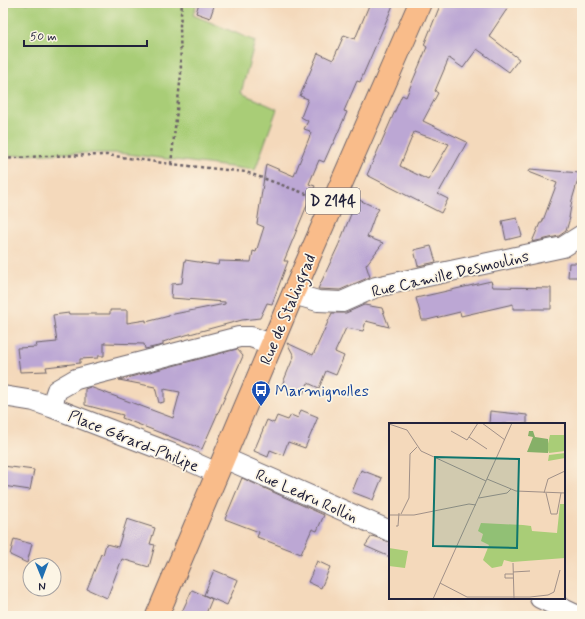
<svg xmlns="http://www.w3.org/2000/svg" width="585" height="619" font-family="Mynerve,sans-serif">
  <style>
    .green { fill: #a9cd77; stroke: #667859 }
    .building { fill: #bca7d4; fill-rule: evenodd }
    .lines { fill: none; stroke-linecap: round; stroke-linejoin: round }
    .minor-casing { stroke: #6c6268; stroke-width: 22 }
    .major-casing { stroke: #6c6268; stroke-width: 24 }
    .path { stroke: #6c6268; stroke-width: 2.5; stroke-dasharray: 3 3; stroke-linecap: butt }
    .minor { stroke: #fff; stroke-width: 20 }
    .major { stroke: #f9bc8a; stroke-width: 22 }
    .labels { text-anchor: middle; stroke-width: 3.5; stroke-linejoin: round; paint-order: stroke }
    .shield { fill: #fcf5e5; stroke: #63616e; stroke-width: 1 }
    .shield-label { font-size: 15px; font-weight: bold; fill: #22223b }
    .street-label { font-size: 16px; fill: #22223b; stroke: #fcf5e5 }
    .transit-label { font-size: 16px; fill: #164399; stroke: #fcf5e5; text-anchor: start }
    .inset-road { fill: none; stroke: #a09088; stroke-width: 1 }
    .view { fill: #0f766e; fill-opacity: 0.15; stroke: #0f766e; stroke-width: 2 }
    .inset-edge { fill: none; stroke: #22223b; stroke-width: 2 }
  </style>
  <rect width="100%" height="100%" fill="#fcf5e5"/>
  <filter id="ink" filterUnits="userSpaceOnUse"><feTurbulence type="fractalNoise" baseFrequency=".025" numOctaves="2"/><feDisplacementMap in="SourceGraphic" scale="8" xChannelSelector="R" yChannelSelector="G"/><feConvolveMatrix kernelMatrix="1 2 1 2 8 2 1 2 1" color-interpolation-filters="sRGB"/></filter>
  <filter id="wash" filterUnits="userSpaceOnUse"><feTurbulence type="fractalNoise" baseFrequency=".012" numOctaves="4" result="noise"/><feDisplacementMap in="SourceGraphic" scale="16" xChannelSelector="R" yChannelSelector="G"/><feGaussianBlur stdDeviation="0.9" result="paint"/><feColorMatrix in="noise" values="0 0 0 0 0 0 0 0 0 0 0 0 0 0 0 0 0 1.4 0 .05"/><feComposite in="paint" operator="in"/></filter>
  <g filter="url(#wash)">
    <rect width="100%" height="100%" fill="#f4d9bb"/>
    <path class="green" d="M 3,3 L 197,3 L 193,15 L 255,41 L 241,93 L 277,109 L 255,170 L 119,153 L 71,153 L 3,156 Z"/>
    <g id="blocks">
      <path class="building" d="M 199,3 L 215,3 L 210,18 L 196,13 Z
        M 370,3 L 394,3 L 360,82 L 357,81 L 344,111 L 347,112 L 333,144 L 332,144 L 324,162 L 319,160 L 309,184 L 315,186 L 284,261 L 288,261 L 272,304 L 267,303 L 260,318 L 242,320 L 175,338 L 163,342 L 163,345 L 145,349 L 144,344 L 104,343 L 104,356 L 98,356 L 98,358 L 80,359 L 80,363 L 46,367 L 47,371 L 20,372 L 17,348 L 37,347 L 36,344 L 57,342 L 53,315 L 69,313 L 69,314 L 110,314 L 110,310 L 127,310 L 127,323 L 146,320 L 146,322 L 169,316 L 169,315 L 225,304 L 225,302 L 171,298 L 172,284 L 182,283 L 185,260 L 218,265 L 219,261 L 251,262 L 253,251 L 256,252 L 264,227 L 257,224 L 266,164 L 294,176 L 311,133 L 309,132 L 310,131 L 304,129 L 308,121 L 301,117 L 308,99 L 300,96 L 318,53 L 333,60 L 344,35 L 355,39 Z
        M 441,3 L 511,3 L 489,36 L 519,59 L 509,72 L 477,49 L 463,68 L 449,58 L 435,91 L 438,93 L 423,121 L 467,142 L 438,194 L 448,199 L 441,213 L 367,175 L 402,95 L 406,97 L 427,47 L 424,45 ZM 414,132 L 449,144 L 428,180 L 400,166 Z
        M 530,169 L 580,173 L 572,200 L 569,218 L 570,218 L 566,231 L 559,236 L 532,242 L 540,223 L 542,223 L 557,183 L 529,172 Z
        M 357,199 L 379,209 L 375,215 L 367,237 L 383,243 L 366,265 L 370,277 L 340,290 L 318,289 L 339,244 Z
        M 517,218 L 522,236 L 506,240 L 502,221 Z
        M 431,246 L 436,262 L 418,266 L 414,250 Z
        M 569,263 L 582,263 L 582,277 L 568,277 Z
        M 491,281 L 493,287 L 551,288 L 551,309 L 513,309 L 513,304 L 461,316 L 460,312 L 427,320 L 422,320 L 416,298 Z
        M 364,305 L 382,308 L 389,327 L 366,321 L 363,331 L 346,328 L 335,352 L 344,356 L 336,375 L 326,371 L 319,388 L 308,383 L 303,394 L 282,385 L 294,356 L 287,343 L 313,355 L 332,313 L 346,313 Z
        M 237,349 L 243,356 L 202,449 L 122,418 L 123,415 L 85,405 L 85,389 L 90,387 L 173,418 L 180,392 L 164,389 L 164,402 L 159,403 L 155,387 L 119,380 Z
        M 301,410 L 318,417 L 305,448 L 288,442 L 283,455 L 270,450 L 268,457 L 254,451 L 267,420 L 274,423 L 277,416 L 288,420 L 291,415 L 298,418 Z
        M 490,411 L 527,415 L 527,424 L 489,424 Z
        M 3,466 L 34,470 L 30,490 L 3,486 Z
        M 361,470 L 382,478 L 373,500 L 352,492 Z
        M 242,478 L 324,515 L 317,531 L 312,529 L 301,554 L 257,537 L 259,532 L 225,519 Z
        M 127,519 L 155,528 L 150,544 L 155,545 L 149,567 L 122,559 L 107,598 L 87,589 L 101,554 L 103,555 L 106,544 L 118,547 Z
        M 372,536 L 390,542 L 390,557 L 365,546 Z
        M 14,539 L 32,544 L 27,563 L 10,555 Z
        M 317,561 L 330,567 L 321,588 L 308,582 Z
        M 214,570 L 238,580 L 227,605 L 204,595 Z
        M 192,590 L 212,599 L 205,616 L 180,616 Z"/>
    </g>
  </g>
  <g filter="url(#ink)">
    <use href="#blocks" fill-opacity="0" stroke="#6c6268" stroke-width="1"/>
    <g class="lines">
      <g class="minor-casing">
        <path id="minor" d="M 293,294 L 318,301 L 342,302 L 376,287 L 563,247 L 582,235
          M 3,396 L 34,401 L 51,407 L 181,457 L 217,473
          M 51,407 L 57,390 L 76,379 L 239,337 L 251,337 L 271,344
          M 224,458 L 390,531
          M 540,598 L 578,616"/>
      </g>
      <g class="major-casing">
        <path id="major" d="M 157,616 L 293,294 L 420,3"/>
      </g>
      <path class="path" d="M 3,159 L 43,156 L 107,155 L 171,164 L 246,172 L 315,197
        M 171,164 L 181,74 L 180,25 L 182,3"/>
      <use href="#minor" class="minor"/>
      <use href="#major" class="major"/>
    </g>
  </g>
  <defs>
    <g id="bus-pin" transform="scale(1)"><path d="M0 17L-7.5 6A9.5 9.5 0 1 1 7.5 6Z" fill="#1a4fb4" stroke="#fcf5e5"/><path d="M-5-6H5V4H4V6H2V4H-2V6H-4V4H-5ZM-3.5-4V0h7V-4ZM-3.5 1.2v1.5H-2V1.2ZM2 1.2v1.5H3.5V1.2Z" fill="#fff"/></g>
  </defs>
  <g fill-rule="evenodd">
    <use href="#bus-pin" x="261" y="390"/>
  </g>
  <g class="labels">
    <rect class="shield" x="306" y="188" width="54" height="26" rx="3"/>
    <g class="shield-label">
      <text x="333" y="206">D 2144</text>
    </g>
    <g class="street-label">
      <text transform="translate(450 273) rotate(-13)" y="6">Rue Camille Desmoulins</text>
      <text transform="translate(287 309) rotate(-67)" y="6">Rue de Stalingrad</text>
      <text transform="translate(134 440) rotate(22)" y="6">Place Gérard-Philipe</text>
      <text transform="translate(307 495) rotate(24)" y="6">Rue Ledru Rollin</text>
    </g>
    <g class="transit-label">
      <text x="275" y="396">Marmignolles</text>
    </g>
  </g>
  <g transform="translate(389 423)">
    <rect width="176" height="176" fill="#f4d9bb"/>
    <path d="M 161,12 L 176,12 L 176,28 L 160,30 L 158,25 ZM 176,30 L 176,35 L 159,38 L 160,32 ZM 171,81 L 176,81 L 176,135 L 123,139 L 115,137 L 113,143 L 103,145 L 94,137 L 100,122 L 92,118 L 94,111 L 89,108 L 92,100 L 134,102 L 142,103 L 143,108 L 168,110 ZM 0,125 L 19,128 L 16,145 L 0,143 Z" fill="#a9cd77"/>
    <path d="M 140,8 L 144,8 L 146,14 L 159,16 L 159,30 L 138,29 L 144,14 L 139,13 Z" fill="#86b068"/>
    <path class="inset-road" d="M 93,0 L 116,17M 0,1 L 18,7 L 32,28 L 97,58M 62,8 L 78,17 L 89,0M 80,14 L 98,26M 98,56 L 127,68 L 176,70M 155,70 L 159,56 L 176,48M 157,70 L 162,91 L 168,91 L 172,70M 90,75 L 118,70 L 122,66M 12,91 L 20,75 L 21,31 L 28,24M 0,92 L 25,92 L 80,81 L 87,82M 7,103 L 9,103 L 10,90M 124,140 L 125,175M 124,149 L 141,148M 124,151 L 116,151 L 116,155 L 124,155M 51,160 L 78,174 L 141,174 L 159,172 L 165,169 L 171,147M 44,176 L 123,0"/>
    <path class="view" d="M 46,34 L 130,36 L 128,125 L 44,123 Z"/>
    <rect width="176" height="176" class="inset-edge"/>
  </g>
  <rect width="585" height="619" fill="none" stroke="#fcf5e5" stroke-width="16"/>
  <g transform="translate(42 577) rotate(179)"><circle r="19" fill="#fcf5e5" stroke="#a5a1a1"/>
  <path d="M0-3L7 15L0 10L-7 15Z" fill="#1f6fb2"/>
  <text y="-6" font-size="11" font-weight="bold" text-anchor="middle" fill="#22223b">N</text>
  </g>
  <path d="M24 40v6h123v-6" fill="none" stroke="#22223b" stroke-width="2"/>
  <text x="30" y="40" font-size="12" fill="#22223b" stroke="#fcf5e5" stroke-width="3" paint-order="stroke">50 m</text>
</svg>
